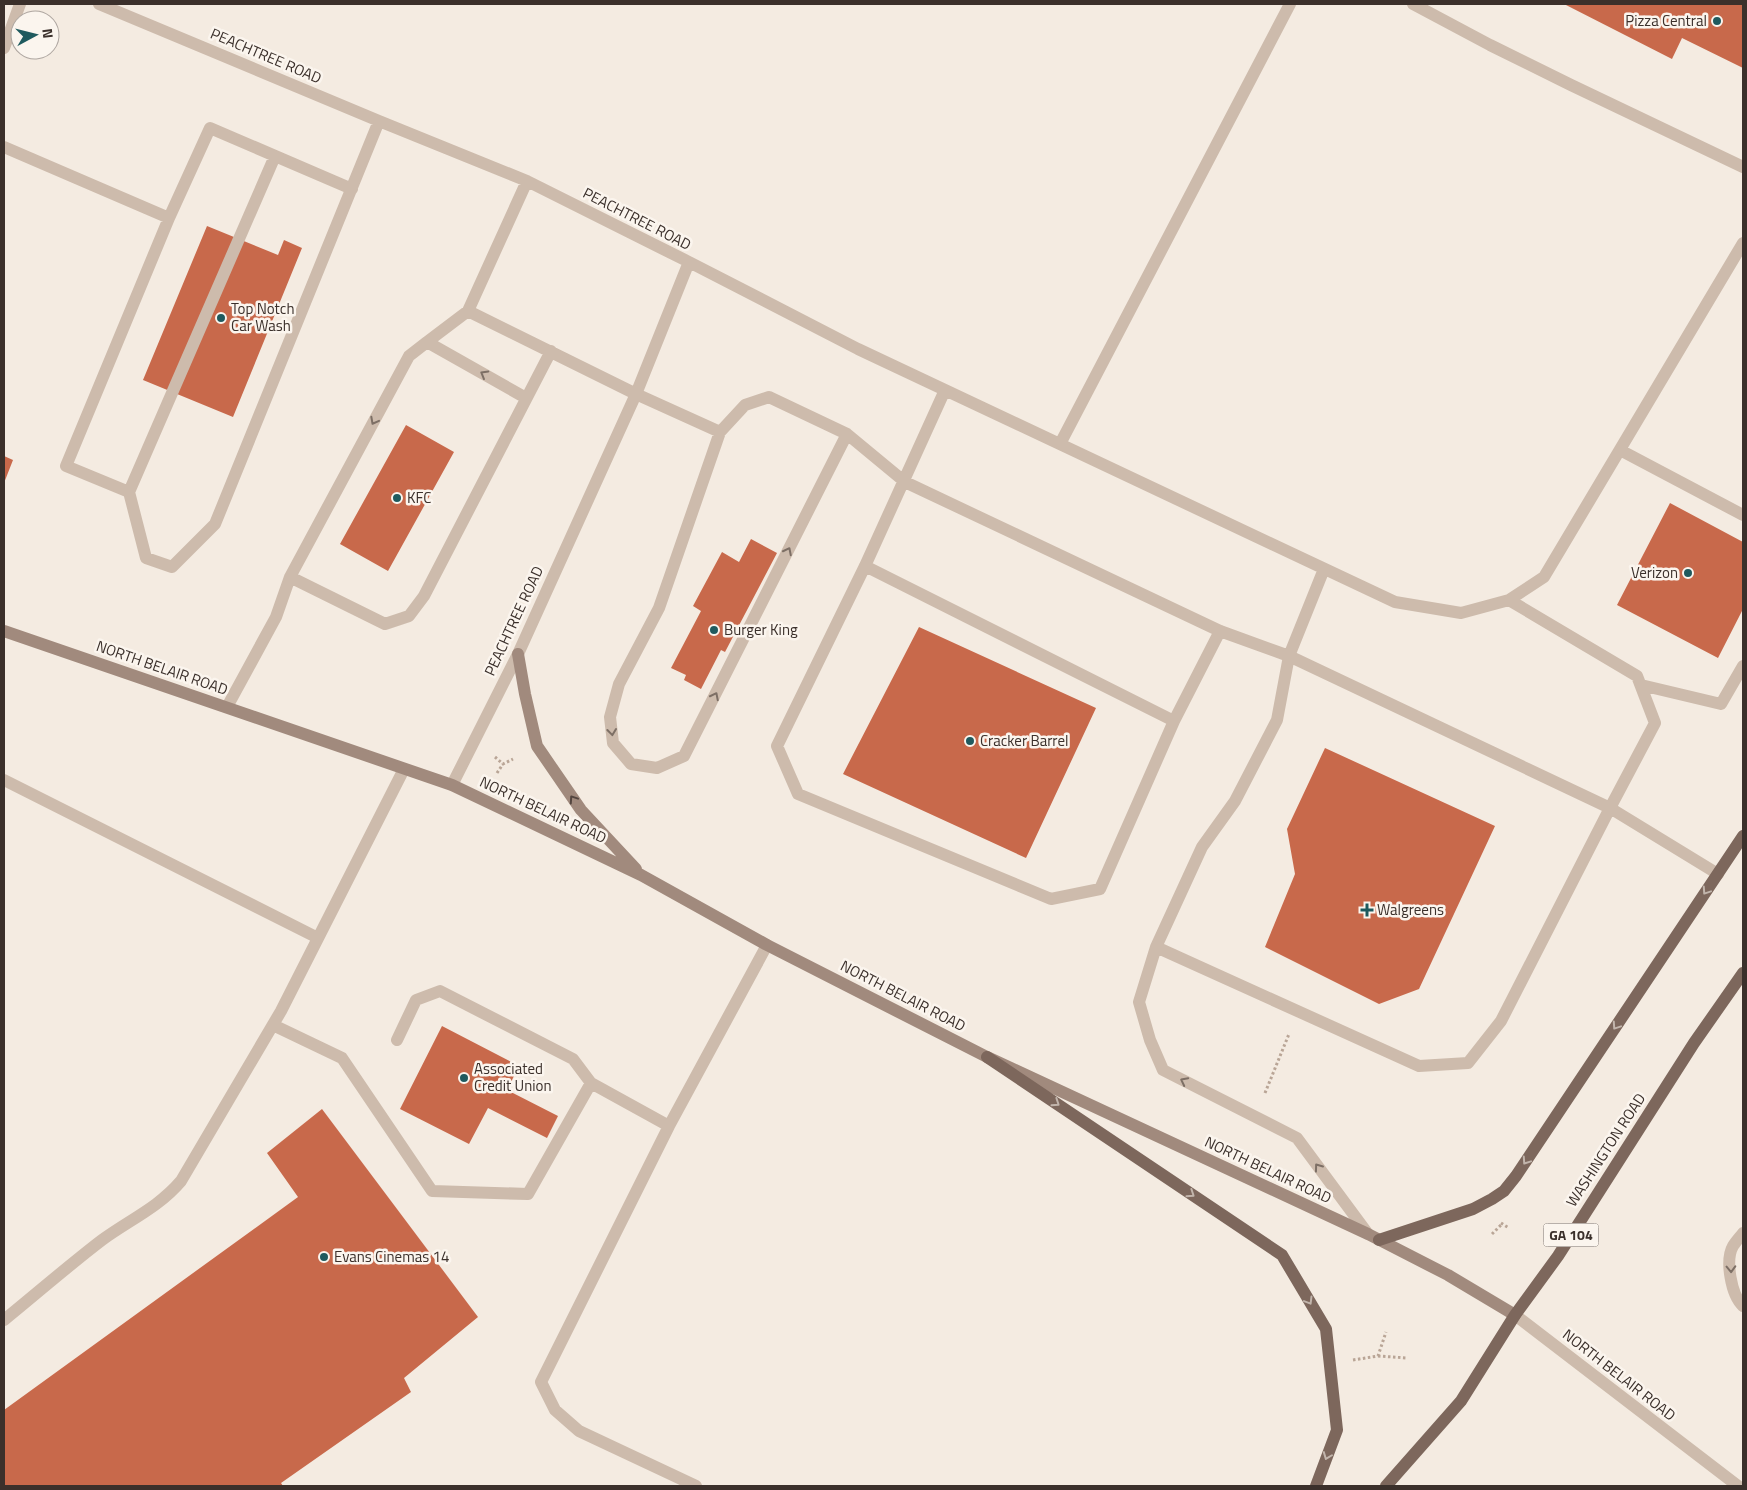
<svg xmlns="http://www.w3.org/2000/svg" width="1747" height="1490" font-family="'Titillium Web',sans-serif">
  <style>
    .building { fill: #c8694b }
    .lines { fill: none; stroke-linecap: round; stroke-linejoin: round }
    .path { stroke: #b9a596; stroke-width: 3; stroke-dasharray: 2.5 2.5; stroke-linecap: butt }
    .service { stroke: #cdbbac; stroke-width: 12 }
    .tertiary { stroke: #cdbbac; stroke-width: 12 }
    .secondary { stroke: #a18a7d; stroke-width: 12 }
    .primary { stroke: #7d675c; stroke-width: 12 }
    .oneway { stroke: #7d6f65 }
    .oneway2 { stroke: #544640 }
    .oneway3 { stroke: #c2b5ac }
    .poi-dot { fill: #1f5a5e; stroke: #fbf5ee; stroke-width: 2 }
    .labels { text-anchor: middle; stroke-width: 5; stroke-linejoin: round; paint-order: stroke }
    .shield { fill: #fbf5ee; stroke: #756b66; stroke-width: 1 }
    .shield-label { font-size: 14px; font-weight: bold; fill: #3b302b }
    .poi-label { font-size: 15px; fill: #3b302b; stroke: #fbf5ee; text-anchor: start }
    .street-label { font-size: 15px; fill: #3b302b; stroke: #fbf5ee }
  </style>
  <rect width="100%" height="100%" fill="#f4ebe1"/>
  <path class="building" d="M 1564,4 L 1743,4 L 1743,68 L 1682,38 L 1672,59 Z
    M 207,226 L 278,255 L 284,240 L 302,248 L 233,417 L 143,380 Z
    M 406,425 L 454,452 L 388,571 L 340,544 Z
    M 4,456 L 13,460 L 4,483 Z
    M 1670,503 L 1743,542 L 1743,609 L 1718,658 L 1617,605 Z
    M 751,539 L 777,553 L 725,652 L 721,650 L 701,689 L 684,680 L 686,675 L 671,668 L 701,611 L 693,606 L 722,552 L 739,562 Z
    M 919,627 L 1096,708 L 1026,858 L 843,774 Z
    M 1325,748 L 1495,826 L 1419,989 L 1379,1004 L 1265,947 L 1295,874 L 1287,829 Z
    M 442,1026 L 519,1066 L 507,1090 L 558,1116 L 547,1138 L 488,1108 L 469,1144 L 400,1109 Z
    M 322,1109 L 478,1317 L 404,1378 L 411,1392 L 281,1483 L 283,1486 L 4,1486 L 4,1436 L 5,1435 L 4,1433 L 4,1410 L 298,1197 L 267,1153 Z"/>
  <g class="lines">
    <path class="path" d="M 495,757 L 503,764 L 513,759
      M 497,773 L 503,764
      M 1265,1093 L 1289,1034
      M 1501,1223 L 1509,1228
      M 1492,1234 L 1501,1225
      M 1378,1356 L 1407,1358
      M 1353,1360 L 1378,1356 L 1386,1332"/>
    <path class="service" d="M 99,4 L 379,121 L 527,181 L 689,262 L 636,394 L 518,654 L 452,785
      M 1413,4 L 1490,45 L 1571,85 L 1743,167
      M 4,48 L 20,4
      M 4,147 L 169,218 L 210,128 L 352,189
      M 275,156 L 129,492 L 146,558 L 172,567 L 215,524 L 379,121
      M 689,262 L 858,349 L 1395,602 L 1461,613 L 1509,600 L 1544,577 L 1743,243
      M 468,311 L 636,394 L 720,432 L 745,405 L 769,397 L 847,434 L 905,482 L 1220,631 L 1289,656 L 1610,808 L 1718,874
      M 427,342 L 468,311 L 527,181
      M 945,390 L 865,566 L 777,746 L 798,794 L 1051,899 L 1100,889 L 1174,721 L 1220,631
      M 720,432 L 659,608 L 619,684 L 610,717 L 613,743 L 631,764 L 657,768 L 684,756 L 847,434
      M 1060,444 L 1290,4
      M 1620,450 L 1743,515
      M 129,492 L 66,466 L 169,218
      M 865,566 L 1174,721
      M 1324,569 L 1289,656 L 1277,720 L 1235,801 L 1202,847 L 1156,947 L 1139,1002 L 1150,1040 L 1163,1070 L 1297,1138 L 1368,1234
      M 290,577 L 385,624 L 409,616 L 424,596 L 551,351
      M 1641,685 L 1721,704 L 1743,666
      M 227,707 L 276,617 L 290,577 L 409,356 L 427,342 L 526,398
      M 4,780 L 318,938
      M 1156,947 L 1419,1066 L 1468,1063 L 1501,1021 L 1610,808 L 1655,723 L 1637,676 L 1509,600
      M 273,1025 L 342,1058 L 432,1191 L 528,1194 L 591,1083
      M 397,1040 L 416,1000 L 440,991 L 573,1059 L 591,1083 L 669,1126
      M 1743,1233 C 1740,1237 1736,1241 1733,1246 C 1725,1260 1731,1295 1743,1306
      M 4,1320 C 36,1294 68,1266 102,1240 C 129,1220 158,1208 181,1181 L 281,1011 L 404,769
      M 696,1486 L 579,1431 L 555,1410 L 541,1382 L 669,1126 L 767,945"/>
    <path class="tertiary" d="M 1515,1315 L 1738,1486"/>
    <path class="secondary" d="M 4,631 L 452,785 L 641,875 L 767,945 L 987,1057 L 1368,1234 L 1448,1275 L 1515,1315
      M 518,654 L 525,694 L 537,746 L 581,810 L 636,869"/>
    <path class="primary" d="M 987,1057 L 1282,1255 L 1326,1329 L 1337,1430 L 1316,1486
      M 1379,1240 L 1473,1209 L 1492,1199 L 1504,1191 L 1516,1176 L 1743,836
      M 1386,1486 L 1461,1401 L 1515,1315 L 1558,1256 L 1694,1043 L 1743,973"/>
  </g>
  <defs><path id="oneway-chevron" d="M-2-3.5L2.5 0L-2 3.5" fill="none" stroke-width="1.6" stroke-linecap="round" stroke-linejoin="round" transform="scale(1.25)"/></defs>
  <g class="oneway">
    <use href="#oneway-chevron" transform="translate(484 374) rotate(-150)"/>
    <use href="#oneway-chevron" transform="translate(374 421) rotate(118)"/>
    <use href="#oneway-chevron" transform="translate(788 551) rotate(-63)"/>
    <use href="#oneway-chevron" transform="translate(715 696) rotate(-63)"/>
    <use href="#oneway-chevron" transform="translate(612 732) rotate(83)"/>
    <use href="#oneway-chevron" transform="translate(1184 1081) rotate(-153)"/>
    <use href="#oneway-chevron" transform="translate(1318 1167) rotate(-126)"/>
    <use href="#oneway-chevron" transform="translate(1731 1269) rotate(88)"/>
  </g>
  <use class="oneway2" href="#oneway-chevron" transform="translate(573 799) rotate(-124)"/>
  <g class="oneway3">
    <use href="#oneway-chevron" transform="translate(1706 891) rotate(124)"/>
    <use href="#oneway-chevron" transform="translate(1616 1026) rotate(124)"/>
    <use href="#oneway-chevron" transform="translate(1056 1103) rotate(34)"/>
    <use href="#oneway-chevron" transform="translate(1526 1161) rotate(124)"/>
    <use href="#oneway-chevron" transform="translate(1191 1194) rotate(34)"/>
    <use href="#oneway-chevron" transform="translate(1309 1301) rotate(59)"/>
    <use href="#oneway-chevron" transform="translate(1327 1456) rotate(111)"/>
  </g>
  <g class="poi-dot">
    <circle cx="1717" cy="21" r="5"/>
    <circle cx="221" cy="318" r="5"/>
    <circle cx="397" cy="498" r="5"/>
    <circle cx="1688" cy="573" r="5"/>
    <circle cx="714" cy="630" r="5"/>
    <circle cx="970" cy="741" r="5"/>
    <path d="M1364.5 902.5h5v5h5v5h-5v5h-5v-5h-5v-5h5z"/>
    <circle cx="464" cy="1078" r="5"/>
    <circle cx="324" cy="1257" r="5"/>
  </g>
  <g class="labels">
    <rect class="shield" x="1543.5" y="1223.5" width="55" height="23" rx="4"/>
    <g class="shield-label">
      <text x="1571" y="1240">GA 104</text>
    </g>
    <g class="poi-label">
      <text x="1707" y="26" text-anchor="end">Pizza Central</text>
      <text x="231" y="314">Top Notch<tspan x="231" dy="17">Car Wash</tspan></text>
      <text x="407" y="503">KFC</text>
      <text x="1678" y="578" text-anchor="end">Verizon</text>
      <text x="724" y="635">Burger King</text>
      <text x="980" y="746">Cracker Barrel</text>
      <text x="1377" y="915">Walgreens</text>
      <text x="474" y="1074">Associated<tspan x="474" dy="17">Credit Union</tspan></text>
      <text x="334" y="1262">Evans Cinemas 14</text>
    </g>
    <g class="street-label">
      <text transform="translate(266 56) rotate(23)" y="5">PEACHTREE ROAD</text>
      <text transform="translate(637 219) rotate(27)" y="5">PEACHTREE ROAD</text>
      <text transform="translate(514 621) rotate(-65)" y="5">PEACHTREE ROAD</text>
      <text transform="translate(162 668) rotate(19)" y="5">NORTH BELAIR ROAD</text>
      <text transform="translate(543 810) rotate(25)" y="5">NORTH BELAIR ROAD</text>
      <text transform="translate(903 996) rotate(27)" y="5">NORTH BELAIR ROAD</text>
      <text transform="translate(1606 1150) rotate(-57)" y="5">WASHINGTON ROAD</text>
      <text transform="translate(1268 1170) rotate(25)" y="5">NORTH BELAIR ROAD</text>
      <text transform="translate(1619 1375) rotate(38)" y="5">NORTH BELAIR ROAD</text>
    </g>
  </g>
  <rect width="1747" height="1490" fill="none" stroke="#3b302b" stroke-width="10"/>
  <g transform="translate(35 35) rotate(83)"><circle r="24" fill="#fbf5ee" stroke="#aea6a0"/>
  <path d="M0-4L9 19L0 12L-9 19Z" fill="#1f5a5e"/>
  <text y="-8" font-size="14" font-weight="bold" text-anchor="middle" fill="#3b302b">N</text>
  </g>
</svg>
